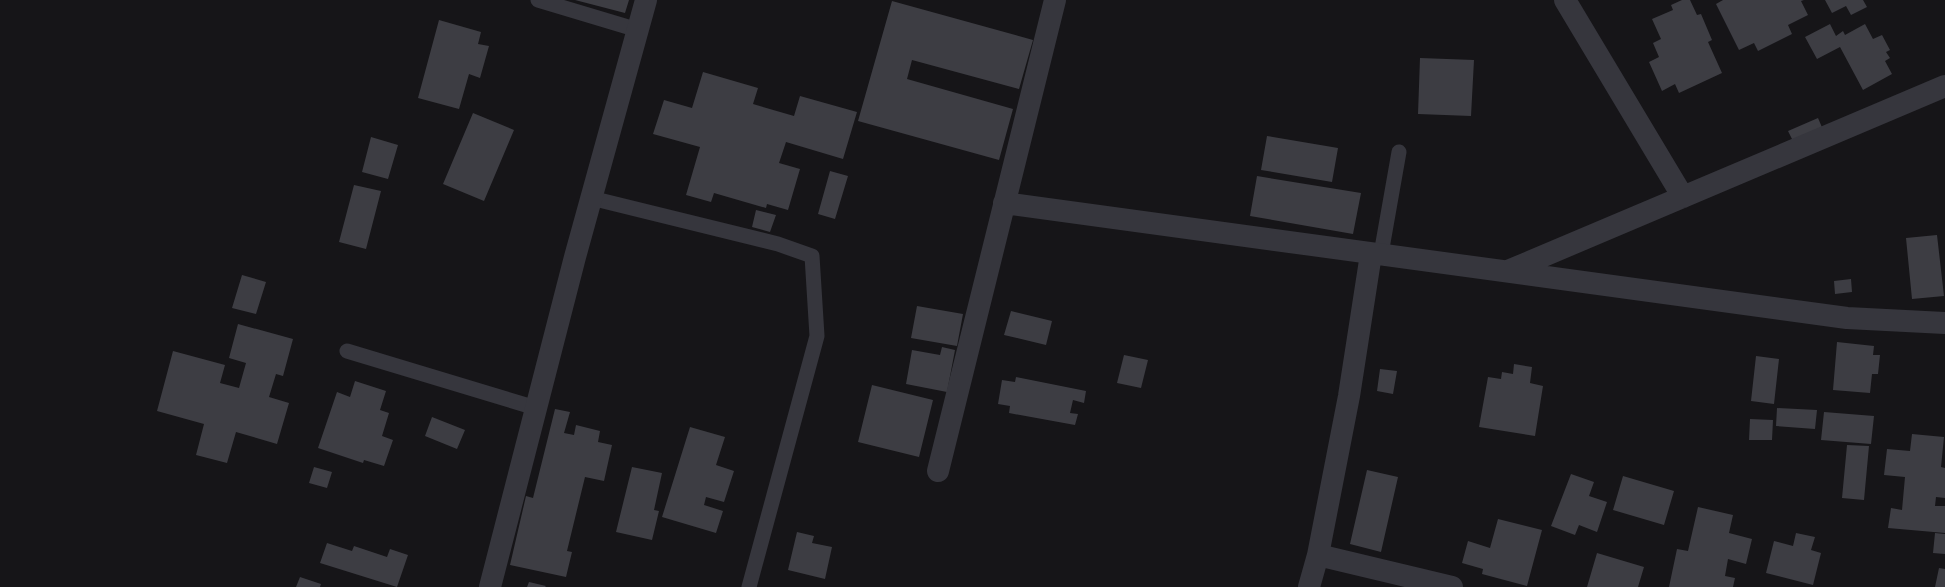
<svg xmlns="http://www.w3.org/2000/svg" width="1945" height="587" font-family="Mulish,sans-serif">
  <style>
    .building { fill: #3d3d43 }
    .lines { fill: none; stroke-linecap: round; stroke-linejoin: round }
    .service { stroke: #36363d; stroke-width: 15 }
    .minor { stroke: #36363d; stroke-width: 22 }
  </style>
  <rect width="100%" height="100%" fill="#161518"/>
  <path class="building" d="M 575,0 L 629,0 L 625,13 Z
    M 1682,0 L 1690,0 L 1697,15 L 1701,14 L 1712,40 L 1708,42 L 1722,73 L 1679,93 L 1675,84 L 1662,91 L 1649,62 L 1659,57 L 1653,43 L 1661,39 L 1652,19 L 1673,10 L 1671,5 Z
    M 1723,0 L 1804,0 L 1801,1 L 1808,15 L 1788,25 L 1792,34 L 1758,51 L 1754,43 L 1739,50 L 1716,4 Z
    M 1825,0 L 1863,0 L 1867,7 L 1851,15 L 1846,6 L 1832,13 Z
    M 892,1 L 1033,40 L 1019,89 L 912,60 L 907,79 L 1013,109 L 999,160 L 858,121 Z
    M 439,20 L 481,32 L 478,44 L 489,46 L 480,78 L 469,74 L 459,109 L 418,98 Z
    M 1830,24 L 1836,36 L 1843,31 L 1845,35 L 1865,24 L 1873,39 L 1882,35 L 1890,50 L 1886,52 L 1890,58 L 1885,61 L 1892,74 L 1863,90 L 1840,47 L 1817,59 L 1805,37 Z
    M 1420,58 L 1474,60 L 1471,116 L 1418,114 Z
    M 703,72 L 758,88 L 753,104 L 794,116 L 800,96 L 857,112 L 843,159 L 786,142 L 779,163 L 800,169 L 788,210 L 767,204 L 766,208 L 714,193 L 711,202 L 686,195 L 700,147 L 653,134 L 664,100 L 692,108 Z
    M 473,113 L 514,130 L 484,201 L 443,184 Z
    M 1818,118 L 1824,132 L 1795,145 L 1788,131 Z
    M 1267,136 L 1338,148 L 1332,182 L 1261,170 Z
    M 371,137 L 398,145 L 388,179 L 362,172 Z
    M 830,171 L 848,176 L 835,219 L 818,214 Z
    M 1257,176 L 1361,193 L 1353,234 L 1250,216 Z
    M 354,185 L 381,191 L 366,249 L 339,242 Z
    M 756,210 L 776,215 L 770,232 L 752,227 Z
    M 1937,235 L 1944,296 L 1912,299 L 1906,238 Z
    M 242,275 L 266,282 L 256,314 L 232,308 Z
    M 1851,279 L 1852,292 L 1835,294 L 1834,281 Z
    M 917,306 L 963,314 L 957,346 L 911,338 Z
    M 1011,311 L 1052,321 L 1046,345 L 1004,335 Z
    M 238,324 L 293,339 L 283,376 L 276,374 L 269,397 L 289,403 L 277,444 L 236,432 L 227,463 L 196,455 L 204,424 L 157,411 L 173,351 L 225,365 L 220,383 L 239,388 L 246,363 L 229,358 Z
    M 1837,342 L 1874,346 L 1873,355 L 1880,355 L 1878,374 L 1872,374 L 1870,393 L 1833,390 Z
    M 942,347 L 955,350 L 947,392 L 906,384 L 912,350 L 940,355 Z
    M 1124,355 L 1148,360 L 1141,388 L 1117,383 Z
    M 1756,356 L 1779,359 L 1774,404 L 1751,401 Z
    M 1514,364 L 1532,367 L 1530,383 L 1543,386 L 1535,436 L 1479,427 L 1488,377 L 1501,379 L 1502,372 L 1513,374 Z
    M 1380,369 L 1397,371 L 1393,394 L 1377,391 Z
    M 1016,377 L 1086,391 L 1084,403 L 1073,400 L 1070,413 L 1078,414 L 1075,425 L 1009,413 L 1010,406 L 998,404 L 1002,380 L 1015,382 Z
    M 355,381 L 386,391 L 380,410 L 389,413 L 382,436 L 393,440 L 384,466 L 364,460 L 363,463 L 318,448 L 337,392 L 350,397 Z
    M 872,385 L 933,400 L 919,457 L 858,442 Z
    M 1777,408 L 1817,410 L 1815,429 L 1776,426 Z
    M 555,409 L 570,412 L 564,433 L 574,435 L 576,425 L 600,431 L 598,442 L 612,445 L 604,481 L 585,477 L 567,551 L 572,552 L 566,577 L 510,565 L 526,496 L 533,498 Z
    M 1824,412 L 1874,416 L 1871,444 L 1821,440 Z
    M 432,417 L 465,430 L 457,449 L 425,436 Z
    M 1750,419 L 1773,420 L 1772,440 L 1749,440 Z
    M 690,427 L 725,437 L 716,465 L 734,471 L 724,502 L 706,497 L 704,505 L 723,511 L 716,533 L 662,517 Z
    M 1912,434 L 1944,437 L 1941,467 L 1945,468 L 1945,498 L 1936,497 L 1935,506 L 1945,506 L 1945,533 L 1888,528 L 1891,508 L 1902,510 L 1905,477 L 1884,475 L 1887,449 L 1910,451 Z
    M 1847,445 L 1869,446 L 1864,500 L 1842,498 Z
    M 314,467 L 332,472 L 327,488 L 309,483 Z
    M 632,467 L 662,473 L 654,510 L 659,511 L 652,540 L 616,532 Z
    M 1367,470 L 1398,477 L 1381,552 L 1350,544 Z
    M 1571,474 L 1594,482 L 1589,496 L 1607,502 L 1597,532 L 1579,525 L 1575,535 L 1551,526 Z
    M 1623,476 L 1674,491 L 1664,525 L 1613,510 Z
    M 1698,507 L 1733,515 L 1729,533 L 1752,539 L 1746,564 L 1728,559 L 1725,576 L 1735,578 L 1733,587 L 1669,587 L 1677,549 L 1688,551 Z
    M 1498,519 L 1542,530 L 1527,586 L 1482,574 L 1483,569 L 1462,563 L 1468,541 L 1490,548 Z
    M 797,532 L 814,536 L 812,543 L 832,547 L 825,579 L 788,570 Z
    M 1796,533 L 1815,537 L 1811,550 L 1821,553 L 1813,585 L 1766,573 L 1774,541 L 1793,546 Z
    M 1935,533 L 1945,534 L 1945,554 L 1933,553 Z
    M 327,543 L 352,551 L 354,546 L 387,557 L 390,549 L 408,555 L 397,587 L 320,563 Z
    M 1597,553 L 1644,567 L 1638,587 L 1587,587 Z
    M 1939,568 L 1945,569 L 1945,587 L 1935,587 Z
    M 300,577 L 321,584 L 320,587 L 296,587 Z
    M 529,582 L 546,586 L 545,587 L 527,587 Z"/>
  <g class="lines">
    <path class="service" d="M 538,0 L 638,30
      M 591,198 L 778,244 L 812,256 L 817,336 L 749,587
      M 1381,254 L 1399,152
      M 347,351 L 536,408"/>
    <path class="minor" d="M 1565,0 L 1683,197
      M 1004,203 L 1847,318 L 1945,323
      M 1508,271 L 1945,86
      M 938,471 L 1055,0
      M 1318,555 L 1452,587
      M 490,587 L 575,257 L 646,0
      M 1309,587 L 1318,555 L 1349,396 L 1371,254"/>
  </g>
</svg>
